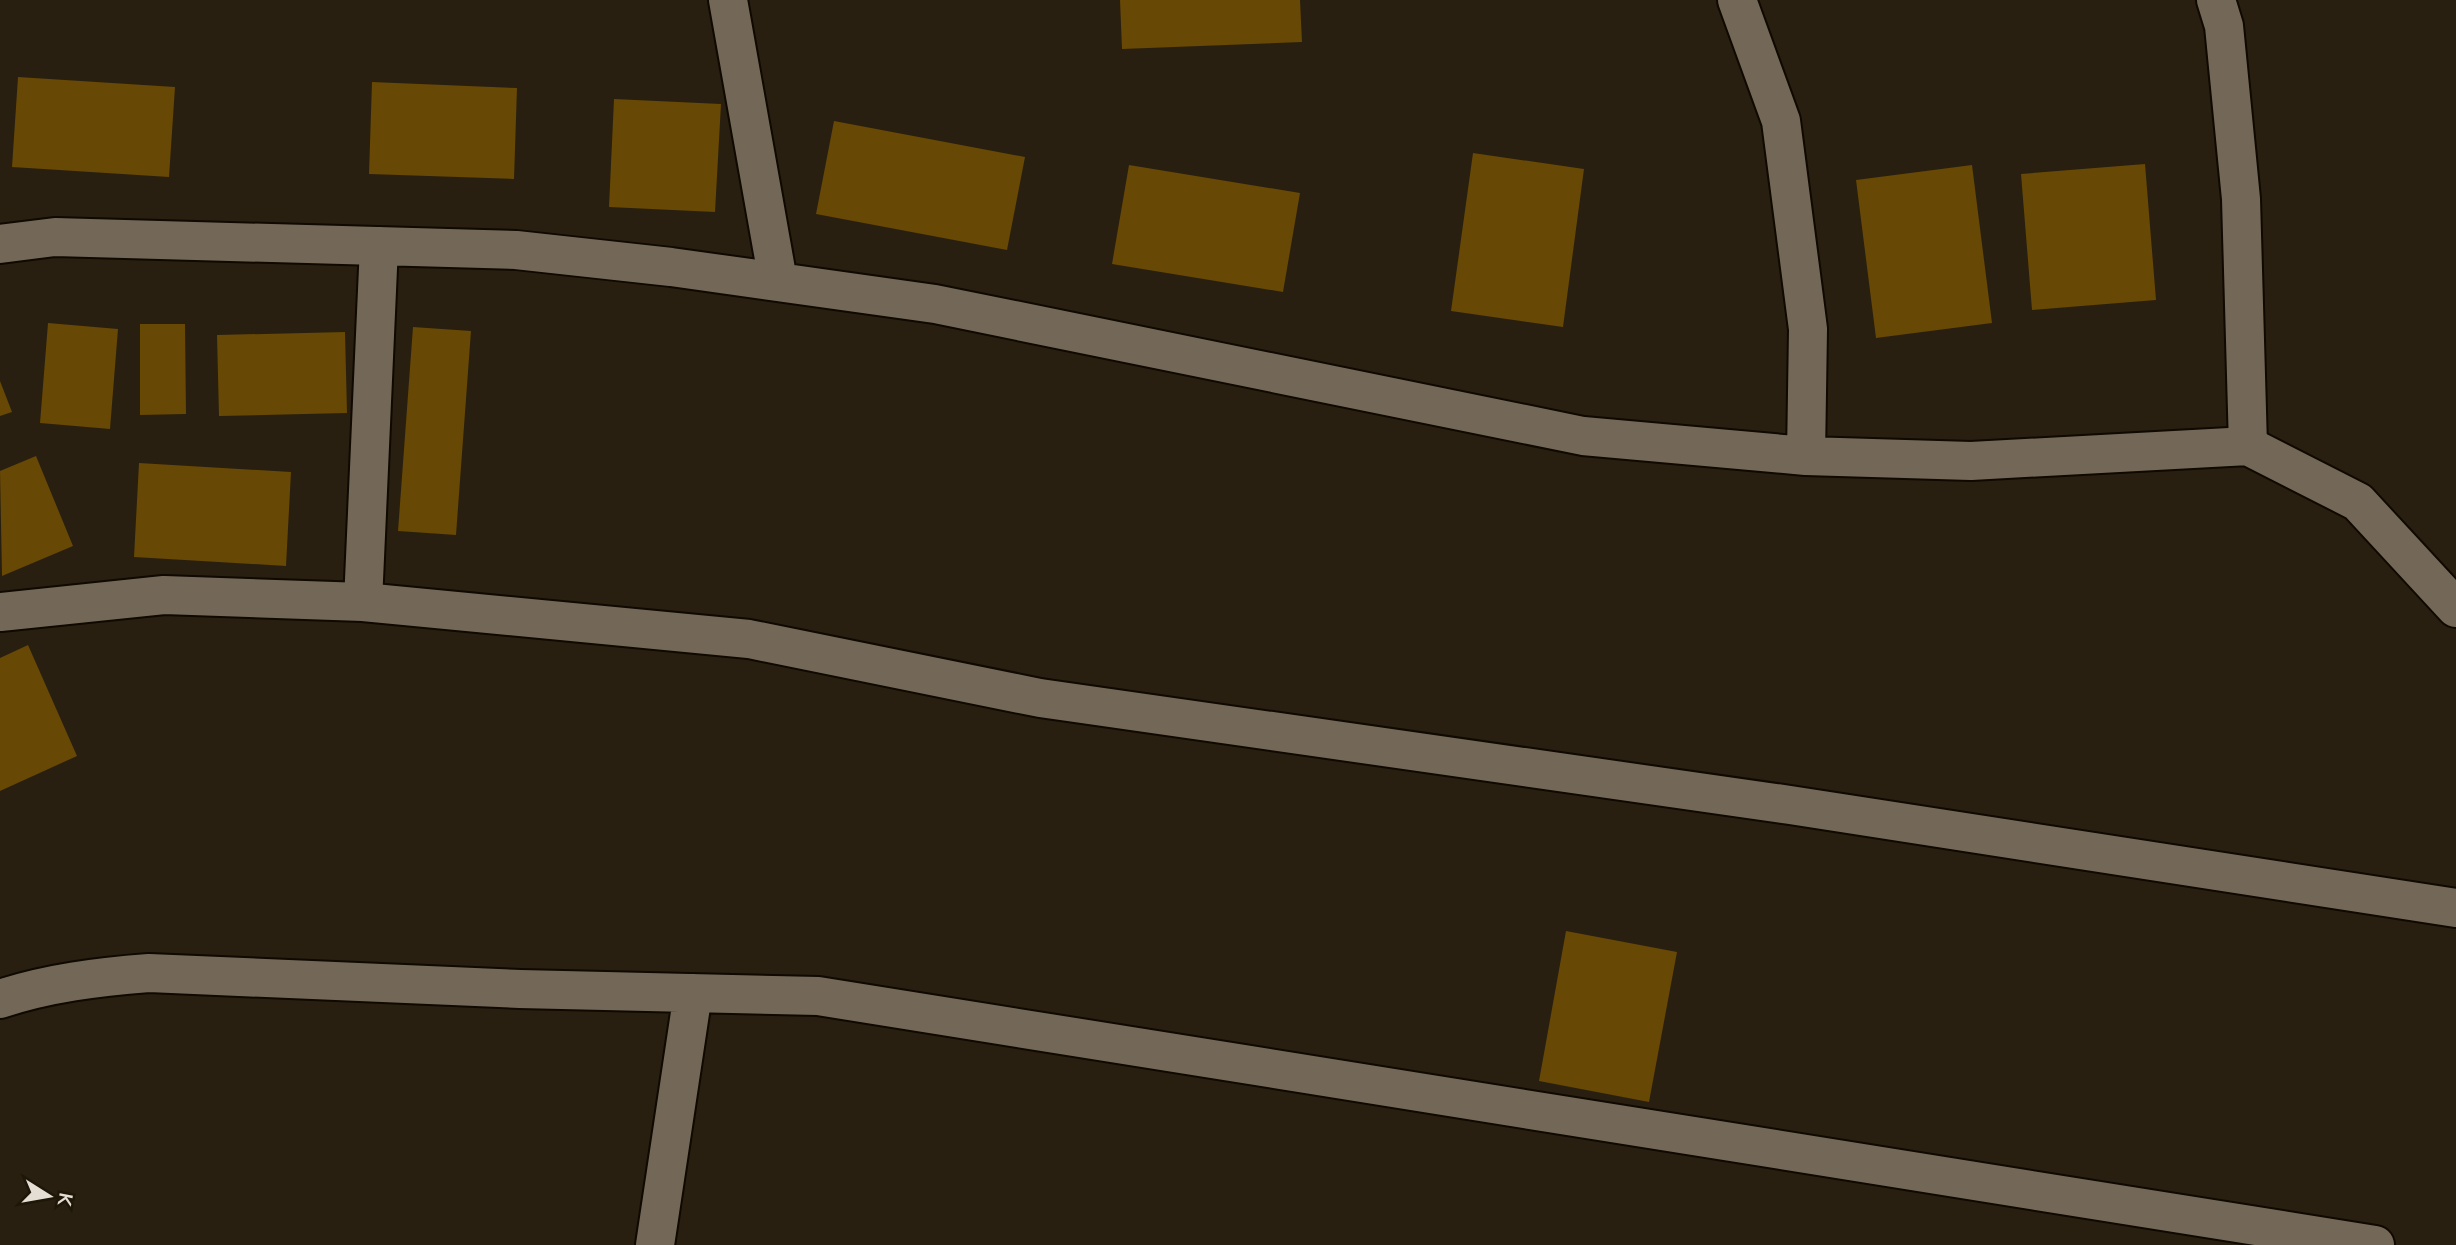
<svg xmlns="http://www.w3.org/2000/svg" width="2456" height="1245" font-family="Mulish,sans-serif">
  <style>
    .building { fill: #674805 }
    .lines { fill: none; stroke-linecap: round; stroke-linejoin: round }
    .minor-casing { stroke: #100900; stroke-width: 42 }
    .tertiary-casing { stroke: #100900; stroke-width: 42 }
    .minor { stroke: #736857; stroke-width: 38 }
    .tertiary { stroke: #736857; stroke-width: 38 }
  </style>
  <rect width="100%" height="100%" fill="#281f10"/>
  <path class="building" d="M 1120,0 L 1300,0 L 1302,42 L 1122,49 Z
    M 18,77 L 175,87 L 169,177 L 12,167 Z
    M 372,82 L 517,88 L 514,179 L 369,174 Z
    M 614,99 L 721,104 L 715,212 L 609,207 Z
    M 834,121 L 1025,157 L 1007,250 L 816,214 Z
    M 1473,153 L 1584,169 L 1563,327 L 1451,311 Z
    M 2145,164 L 2156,300 L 2032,310 L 2021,174 Z
    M 1129,165 L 1300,193 L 1283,292 L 1112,264 Z
    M 1972,165 L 1992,323 L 1876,338 L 1856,180 Z
    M 48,323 L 118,329 L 110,429 L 40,423 Z
    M 140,324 L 185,324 L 186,414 L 140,415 Z
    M 413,327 L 471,331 L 456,535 L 398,531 Z
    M 345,332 L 347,413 L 219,416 L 217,335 Z
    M 0,381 L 12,412 L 0,416 Z
    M 36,456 L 73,546 L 2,576 L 0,471 Z
    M 139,463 L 291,472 L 286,566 L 134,557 Z
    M 28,645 L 77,756 L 0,791 L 0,658 Z
    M 1566,931 L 1677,952 L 1649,1102 L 1539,1081 Z"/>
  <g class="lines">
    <g class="minor-casing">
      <path id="minor" d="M 728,0 L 778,281
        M 1737,0 L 1781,121 L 1808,329 L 1806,456
        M 0,244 L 55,237 L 516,250 L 671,267 L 935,304 L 1583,436 L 1806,456 L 1971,461 L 2248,446 L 2358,502 L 2456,608
        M 363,602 L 379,246
        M 0,612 L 164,595 L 363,602 L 749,639 L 1040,698 L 1790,805 L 2456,908
        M 0,999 C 48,983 98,977 149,973 L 520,989 L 818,996 L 2375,1245
        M 655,1245 L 693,993"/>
    </g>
    <g class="tertiary-casing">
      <path id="tertiary" d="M 2216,0 L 2224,26 L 2241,199 L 2248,446"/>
    </g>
    <use href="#minor" class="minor"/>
    <use href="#tertiary" class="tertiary"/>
  </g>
  <g transform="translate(49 1196) rotate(101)" stroke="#1e1607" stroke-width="5" paint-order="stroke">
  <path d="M0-5L12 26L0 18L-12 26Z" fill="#e4ded4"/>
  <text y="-10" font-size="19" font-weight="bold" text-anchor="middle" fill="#e4ded4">K</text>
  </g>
</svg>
